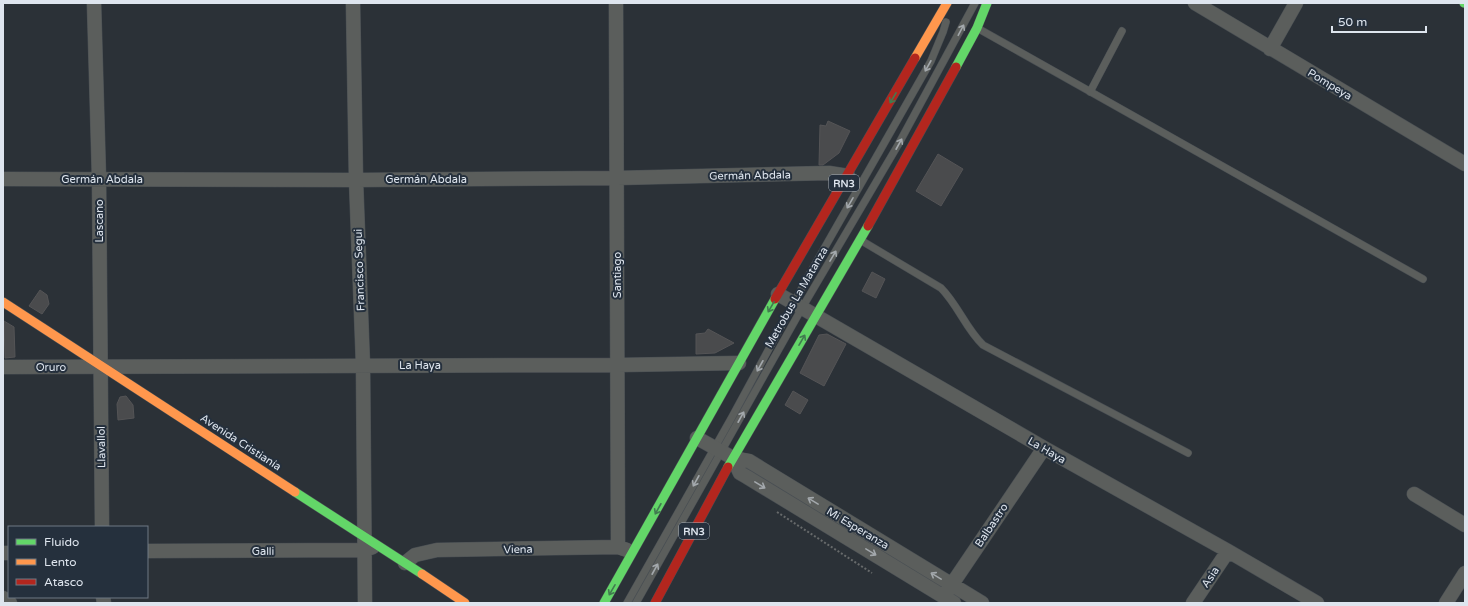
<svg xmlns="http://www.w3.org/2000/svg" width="1468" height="606" font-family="'Varela Round',sans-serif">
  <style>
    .building { fill: #4a4b4d; stroke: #545456 }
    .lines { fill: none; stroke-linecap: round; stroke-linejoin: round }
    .lane-casing { stroke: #484e53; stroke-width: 8 }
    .street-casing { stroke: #484e53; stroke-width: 15 }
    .fast-casing { stroke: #484e53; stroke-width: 10 }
    .slow-casing { stroke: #484e53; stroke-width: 10 }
    .jam-casing { stroke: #484e53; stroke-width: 10 }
    .path { stroke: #676a6b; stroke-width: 2; stroke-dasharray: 2 2; stroke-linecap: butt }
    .lane { stroke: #5b5e5c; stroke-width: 7 }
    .street { stroke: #5b5e5c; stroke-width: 14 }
    .fast { stroke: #63d668; stroke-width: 9 }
    .slow { stroke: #ff974d; stroke-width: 9 }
    .jam { stroke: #b3261e; stroke-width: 9 }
    .oneway { stroke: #a3a8ac }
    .oneway2 { stroke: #417b50 }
    .labels { text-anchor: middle; stroke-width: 4; stroke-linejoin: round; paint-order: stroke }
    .shield { fill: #25303d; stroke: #a6afb9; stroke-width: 1 }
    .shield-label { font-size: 10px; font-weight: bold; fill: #dee5ee }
    .street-label { font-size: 11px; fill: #dee5ee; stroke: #25303d }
  </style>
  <rect width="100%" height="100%" fill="#2b3137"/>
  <path class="building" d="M 828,121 L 850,131 L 839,153 L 823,165 L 819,165 L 820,125 L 826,126 Z
    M 938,154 L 963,169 L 941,206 L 916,191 Z
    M 872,272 L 885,279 L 876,298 L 862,291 Z
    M 40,290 L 47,295 L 49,304 L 42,314 L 29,306 Z
    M 4,321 L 14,327 L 15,357 L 5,358 Z
    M 708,329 L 734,343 L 715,353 L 696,354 L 696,334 L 705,333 Z
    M 827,334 L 846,344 L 824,386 L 800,373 L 819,335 Z
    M 793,391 L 808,400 L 800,414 L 785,405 Z
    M 126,396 L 133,405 L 134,418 L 118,420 L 117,404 L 120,397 Z"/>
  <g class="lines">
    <g class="lane-casing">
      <path id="lane" d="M 979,29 L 1423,279
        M 1090,92 L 1122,31
        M 862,241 L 941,288 C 958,305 966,329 983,345 L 1188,453
        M 627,603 L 732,417 L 809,275 L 931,61 L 943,32 L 946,22
        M 636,603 L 802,308 L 898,145 L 975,3"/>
    </g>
    <g class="street-casing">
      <path id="street" d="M 94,3 L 99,178 L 102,527
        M 353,3 L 356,180 L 363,365 L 365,603
        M 616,3 L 618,547
        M 1195,3 L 1465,164
        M 1270,49 L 1296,3
        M 3,179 L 356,180 L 617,178 L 829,173 L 848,176
        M 778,294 L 1044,448 L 1228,551 L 1317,603
        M 3,367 L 618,365 L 739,363
        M 697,438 L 733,458 L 749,461 L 982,603
        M 733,458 L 740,473 L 747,477 L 954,603
        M 1414,494 L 1465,525
        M 147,551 L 365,550 L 373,547
        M 3,553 L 9,553
        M 405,563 L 415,555 L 437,550 L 618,547 L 627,550
        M 946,593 L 1044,448
        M 103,597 L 104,603
        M 3,598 L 10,603
        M 1193,603 L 1228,551
        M 1446,603 L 1465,573"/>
    </g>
    <g class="fast-casing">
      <path id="fast" d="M 1464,3 L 1465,3
        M 956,67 L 977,28 L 987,3
        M 728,467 L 868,226
        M 295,492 L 422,574
        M 604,603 L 775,299"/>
    </g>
    <g class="slow-casing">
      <path id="slow" d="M 915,58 L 947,3
        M 3,302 L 295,492
        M 422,574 L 465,603"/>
    </g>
    <g class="jam-casing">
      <path id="jam" d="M 868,226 L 956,67
        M 775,299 L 915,58
        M 655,603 L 728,467"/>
    </g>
    <path class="path" d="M 777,512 L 872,573"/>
    <use href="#lane" class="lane"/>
    <use href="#street" class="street"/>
    <use href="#fast" class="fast"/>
    <use href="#slow" class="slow"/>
    <use href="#jam" class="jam"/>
  </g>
  <defs><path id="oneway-shaft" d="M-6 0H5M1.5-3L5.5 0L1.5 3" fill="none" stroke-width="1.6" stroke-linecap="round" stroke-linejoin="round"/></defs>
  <g class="oneway">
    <use href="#oneway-shaft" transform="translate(961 30) rotate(-62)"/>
    <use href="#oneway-shaft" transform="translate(928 66) rotate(119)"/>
    <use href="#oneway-shaft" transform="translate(899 144) rotate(-61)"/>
    <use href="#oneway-shaft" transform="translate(850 203) rotate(120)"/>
    <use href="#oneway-shaft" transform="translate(833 256) rotate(-59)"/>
    <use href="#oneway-shaft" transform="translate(760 366) rotate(119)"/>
    <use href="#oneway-shaft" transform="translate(741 417) rotate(-61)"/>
    <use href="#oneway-shaft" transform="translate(696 481) rotate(119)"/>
    <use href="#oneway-shaft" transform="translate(760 485) rotate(31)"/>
    <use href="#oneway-shaft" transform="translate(813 501) rotate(-149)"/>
    <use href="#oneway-shaft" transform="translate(871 552) rotate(31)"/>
    <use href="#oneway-shaft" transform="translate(655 569) rotate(-61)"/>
    <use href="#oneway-shaft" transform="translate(936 576) rotate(-149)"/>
  </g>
  <g class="oneway2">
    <use href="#oneway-shaft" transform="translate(893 98) rotate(120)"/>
    <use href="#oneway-shaft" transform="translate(771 307) rotate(120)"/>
    <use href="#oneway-shaft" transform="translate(802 340) rotate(-60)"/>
    <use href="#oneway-shaft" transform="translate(658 509) rotate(119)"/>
    <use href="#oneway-shaft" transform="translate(612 590) rotate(120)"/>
  </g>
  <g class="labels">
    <g class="shield">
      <rect x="829" y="175" width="30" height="16" rx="3"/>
      <rect x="679" y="523" width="30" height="16" rx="3"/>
    </g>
    <g class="shield-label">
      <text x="844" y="187">RN3</text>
      <text x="694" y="535">RN3</text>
    </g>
    <g class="street-label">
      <text transform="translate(1330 84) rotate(31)" y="4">Pompeya</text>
      <text transform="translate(750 175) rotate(-1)" y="4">Germán Abdala</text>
      <text x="102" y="183">Germán Abdala</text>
      <text x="426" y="183">Germán Abdala</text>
      <text transform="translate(99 221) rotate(-90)" y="4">Lascano</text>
      <text transform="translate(359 270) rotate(-92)" y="4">Francisco Segui</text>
      <text transform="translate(617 275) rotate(-90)" y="4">Santiago</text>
      <text transform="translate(796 297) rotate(-60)" y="4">Metrobus La Matanza</text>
      <text x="420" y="369">La Haya</text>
      <text x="51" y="371">Oruro</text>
      <text transform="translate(241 442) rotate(33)" y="4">Avenida Cristianía</text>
      <text transform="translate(101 447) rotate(-91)" y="4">Llavallol</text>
      <text transform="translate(1047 450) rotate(30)" y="4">La Haya</text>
      <text transform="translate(991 525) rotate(-56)" y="4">Balbastro</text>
      <text transform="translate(858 528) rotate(31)" y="4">Mi Esperanza</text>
      <text transform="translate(518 549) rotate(-1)" y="4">Viena</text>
      <text x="263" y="555">Galli</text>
      <text transform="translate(1210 577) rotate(-56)" y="4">Asia</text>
    </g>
  </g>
  <rect width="1468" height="606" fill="none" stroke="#dee5ee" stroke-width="8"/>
  <rect x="8" y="526" width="140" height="72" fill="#25303d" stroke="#6f7884"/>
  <rect x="16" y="539" width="20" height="6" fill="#63d668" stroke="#6f7884"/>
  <text x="44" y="546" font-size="12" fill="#dee5ee">Fluido</text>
  <rect x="16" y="559" width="20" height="6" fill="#ff974d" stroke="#6f7884"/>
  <text x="44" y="566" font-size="12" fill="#dee5ee">Lento</text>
  <rect x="16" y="579" width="20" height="6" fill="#b3261e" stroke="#6f7884"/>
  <text x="44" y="586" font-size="12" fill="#dee5ee">Atasco</text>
  <path d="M1332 26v6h94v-6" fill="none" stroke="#dee5ee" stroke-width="2"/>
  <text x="1338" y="26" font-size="12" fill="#dee5ee" stroke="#25303d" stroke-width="3" paint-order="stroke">50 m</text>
</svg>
